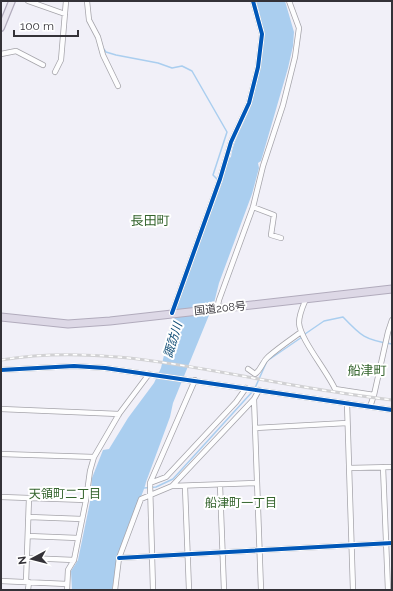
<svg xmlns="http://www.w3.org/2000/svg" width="393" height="591" font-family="Raleway,'Noto Sans JP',sans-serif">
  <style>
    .water { fill: #aaceef }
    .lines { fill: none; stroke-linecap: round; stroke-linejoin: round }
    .stream { stroke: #aaceef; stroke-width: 1.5 }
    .minor-casing { stroke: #a5a4aa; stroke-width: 6 }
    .major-casing { stroke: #b1abbc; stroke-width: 8 }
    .highway-casing { stroke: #b1abbc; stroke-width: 9 }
    .minor { stroke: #fdfdfe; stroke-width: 4.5 }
    .major { stroke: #eae7f0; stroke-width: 5.5 }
    .highway { stroke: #ddd8e6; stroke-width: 7 }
    .rail-casing { stroke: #d1d1d3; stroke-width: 3 }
    .rail { stroke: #fff; stroke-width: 1.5; stroke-dasharray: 4.5; stroke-linecap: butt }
    .cycleway-casing { stroke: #fff; stroke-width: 6 }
    .cycleway { stroke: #0057b8; stroke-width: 4 }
    .labels { text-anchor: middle; stroke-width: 4; stroke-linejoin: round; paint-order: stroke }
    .street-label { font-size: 11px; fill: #343238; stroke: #fff }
    .water-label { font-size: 12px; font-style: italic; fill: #0f4c75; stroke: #fff }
    .neighbourhood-label { font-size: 12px; fill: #34642d; stroke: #fff }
    .quarter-label { font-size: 13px; fill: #34642d; stroke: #fff }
  </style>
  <rect width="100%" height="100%" fill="#f1f0f8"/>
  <path class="water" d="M 256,1 L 285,1 L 294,32 L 293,46 L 288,68 L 261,161 L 258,163 L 259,168 L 252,194 L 219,283 L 214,303 L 173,403 L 170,417 L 146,482 C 144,493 135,508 130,521 C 121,544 116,566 112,590 L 72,590 L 71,571 L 78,560 L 90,502 L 92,478 L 103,450 L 109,449 L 128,418 L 154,383 L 161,368 L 175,308 L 222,183 L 228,159 L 231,157 C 233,142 240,131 246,117 C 251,108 253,98 255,88 C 264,55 267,34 256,1 Z"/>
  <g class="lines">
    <path class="stream" d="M 103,48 L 106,52 L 116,55 L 158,63 L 172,68 L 182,66 L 192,71 L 227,132 L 213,175 L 223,185
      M 305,334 L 324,321 L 343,317 C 361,336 365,340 392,344
      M 255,388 L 267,361 L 302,337
      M 144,488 L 156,487 L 173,479 L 253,391"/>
    <g class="minor-casing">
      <path id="minor" d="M 28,1 L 65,14
        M 87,1 L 89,20 L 98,37 L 103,55 L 118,86
        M 1,54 L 16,51 L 43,65
        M 55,72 L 61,60 L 66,1
        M 253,207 L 274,215 L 271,235 L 281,238
        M 306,299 C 303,306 299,314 299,323 C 300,339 327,371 335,389 L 374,395 L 388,332 L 392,320
        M 217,309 L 219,300 L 253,207 L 263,166 L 283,105 L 295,57 L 299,28 L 289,1
        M 172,313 L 220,179 L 231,142 L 249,103 L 258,67 L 262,34 L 253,1
        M 248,369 L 255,374 C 262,369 262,362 268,357 C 278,348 290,340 301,332
        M 1,370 L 74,366 L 105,368 L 392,410
        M 254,399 L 261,590
        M 347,403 L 353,590
        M 370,407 L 374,395
        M 1,409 L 119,414
        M 255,428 L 347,423
        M 1,454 L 94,457
        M 383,467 L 388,590
        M 349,468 L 392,467
        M 150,483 L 166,477 L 236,402 L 246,388
        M 220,485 L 224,590
        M 172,486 L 257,483
        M 185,487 L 189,590
        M 1,497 L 86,500
        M 29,517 L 82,519
        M 28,536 L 78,538
        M 27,558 L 74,560
        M 119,558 L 392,543
        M 1,581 L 67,584
        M 26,582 L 29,498
        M 28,590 L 29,582
        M 67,590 L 68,570 L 74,560 L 86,500 L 90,471 L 94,457 L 119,414 L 149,374
        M 115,590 L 119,558 L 141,499 L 172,486 L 254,399 L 259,390
        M 153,590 L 150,483 L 195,380"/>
    </g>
    <g class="major-casing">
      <path id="major" d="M 1,28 L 12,1"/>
    </g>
    <g class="highway-casing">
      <path id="highway" d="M 1,317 L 68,324 L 110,321 L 392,289"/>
    </g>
    <use href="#minor" class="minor"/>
    <use href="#major" class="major"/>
    <use href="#highway" class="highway"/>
    <g class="rail-casing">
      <path id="rail" d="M 1,360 C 84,346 166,362 248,377 C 296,386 344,394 392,400"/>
    </g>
    <use href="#rail" class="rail"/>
    <g class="cycleway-casing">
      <path id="cycleway" d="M 172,313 L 220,179 L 231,142 L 249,103 L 258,67 L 262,34 L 253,1
        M 1,370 L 74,366 L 105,368 L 392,410
        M 119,558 L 392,543"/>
    </g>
    <use href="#cycleway" class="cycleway"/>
  </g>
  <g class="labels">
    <g class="street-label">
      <text transform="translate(220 308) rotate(-6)" y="4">国道208号</text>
    </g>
    <g class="water-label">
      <text transform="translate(173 340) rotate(-73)" y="4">諏訪川</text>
    </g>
    <g class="neighbourhood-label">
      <text x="65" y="498">天領町二丁目</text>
      <text x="241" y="507">船津町一丁目</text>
    </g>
    <g class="quarter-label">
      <text x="150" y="225">長田町</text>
      <text x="367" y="375">船津町</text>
    </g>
  </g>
  <rect width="393" height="591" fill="none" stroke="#343238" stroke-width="4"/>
  <g transform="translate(32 559) rotate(263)" stroke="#ffffff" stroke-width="3" paint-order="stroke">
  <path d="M0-3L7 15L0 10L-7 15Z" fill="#343238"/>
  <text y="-6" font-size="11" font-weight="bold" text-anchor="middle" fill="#343238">N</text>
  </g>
  <path d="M14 30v6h64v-6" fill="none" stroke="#343238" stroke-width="2"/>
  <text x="20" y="30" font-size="12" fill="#343238" stroke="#ffffff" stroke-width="3" paint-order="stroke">100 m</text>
</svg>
